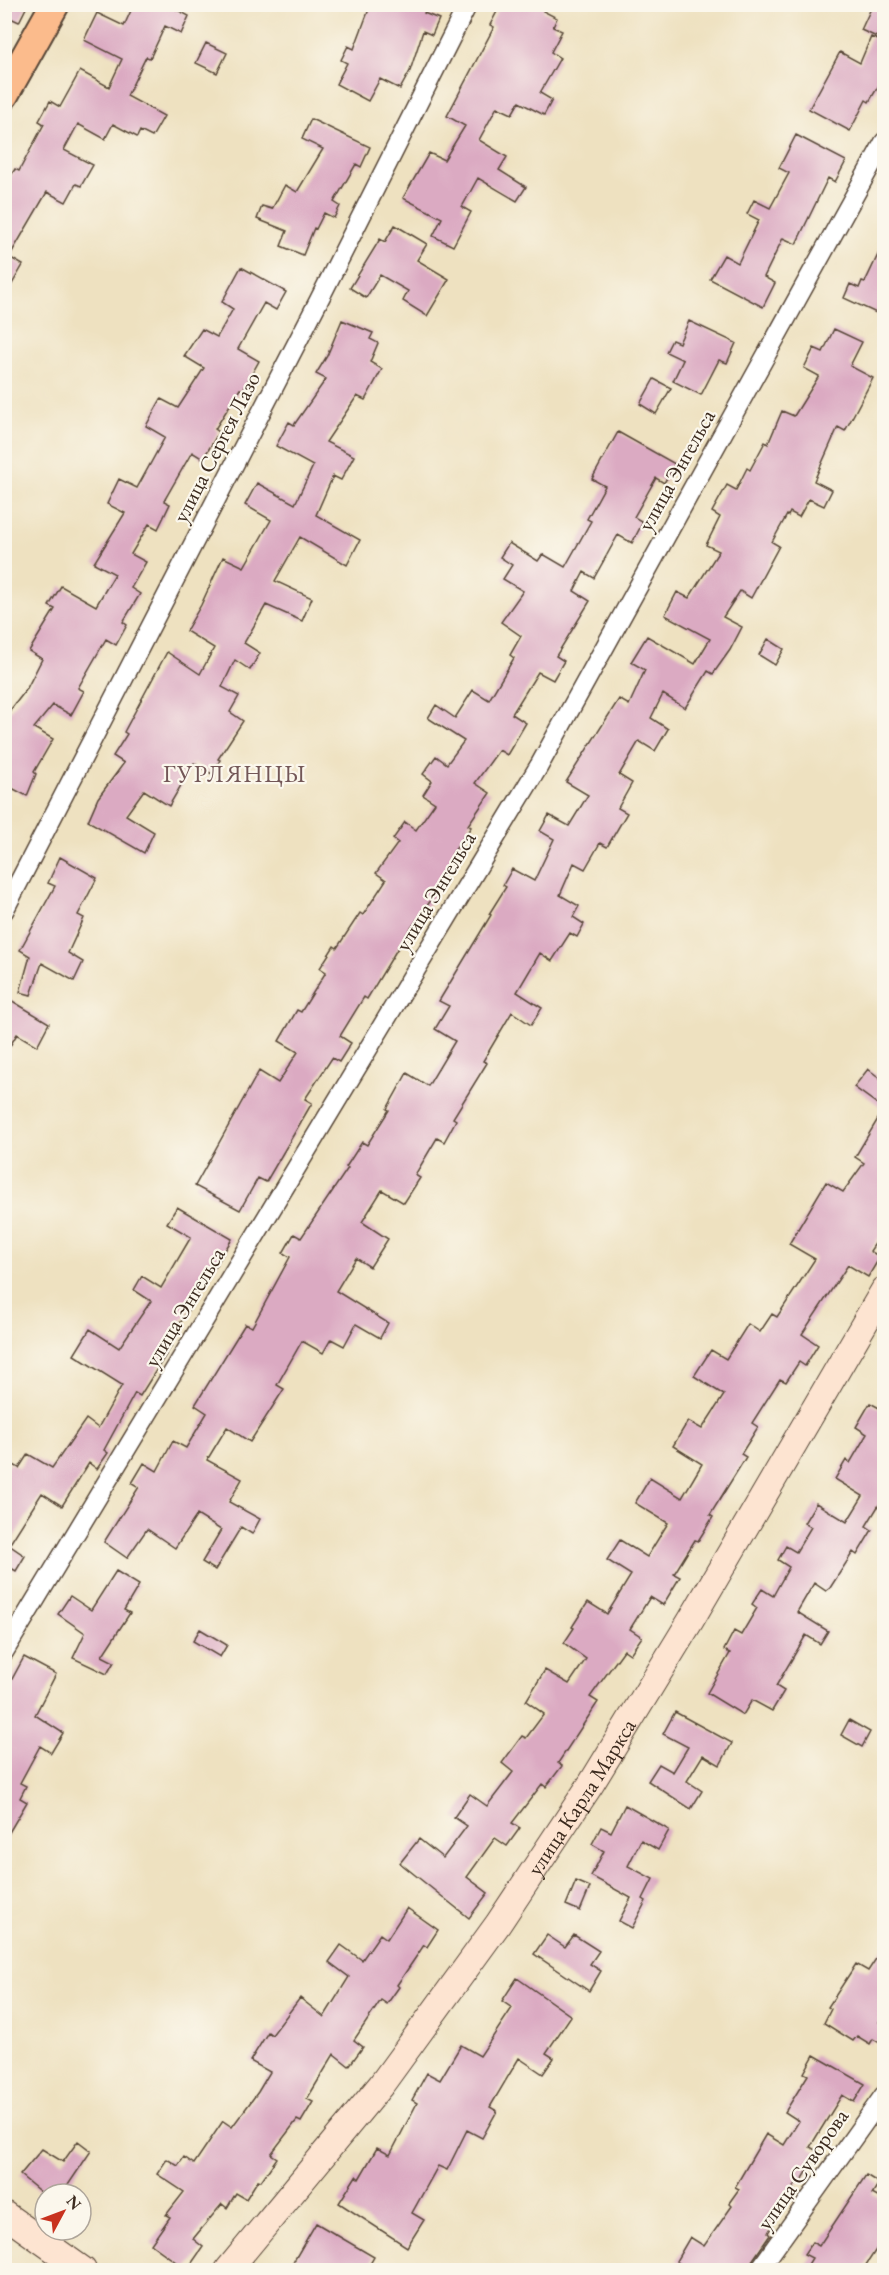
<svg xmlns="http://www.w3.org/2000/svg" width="889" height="2275" font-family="'EB Garamond',serif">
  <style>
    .building { fill: #dbaac2 }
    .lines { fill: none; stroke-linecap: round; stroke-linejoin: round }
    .street-casing { stroke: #564536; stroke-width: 21 }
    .secondary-casing { stroke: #564536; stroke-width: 28 }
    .primary-casing { stroke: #564536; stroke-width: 32 }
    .street { stroke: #fff; stroke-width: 18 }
    .secondary { stroke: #fde4d1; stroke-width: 26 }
    .primary { stroke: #fbbb8c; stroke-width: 28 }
    .labels { text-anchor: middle; stroke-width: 4.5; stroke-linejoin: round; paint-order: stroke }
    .street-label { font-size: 22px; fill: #3b2a1e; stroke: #fbf7ec }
    .neighbourhood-label { font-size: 24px; letter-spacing: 1.5px; fill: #735757; stroke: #fbf7ec }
  </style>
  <rect width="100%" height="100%" fill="#fbf7ec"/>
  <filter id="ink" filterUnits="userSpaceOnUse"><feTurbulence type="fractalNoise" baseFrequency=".0167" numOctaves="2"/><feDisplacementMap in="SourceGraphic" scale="12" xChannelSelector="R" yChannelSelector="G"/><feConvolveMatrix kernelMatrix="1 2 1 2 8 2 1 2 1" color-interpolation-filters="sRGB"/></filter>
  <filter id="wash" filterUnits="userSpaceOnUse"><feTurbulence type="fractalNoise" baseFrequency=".008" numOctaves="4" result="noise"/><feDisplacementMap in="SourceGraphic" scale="24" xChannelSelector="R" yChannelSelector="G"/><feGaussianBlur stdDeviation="1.35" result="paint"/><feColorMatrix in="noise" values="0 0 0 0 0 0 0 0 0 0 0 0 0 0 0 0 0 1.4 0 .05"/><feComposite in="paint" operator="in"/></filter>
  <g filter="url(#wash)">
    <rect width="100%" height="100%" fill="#eee1c0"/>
    <g id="blocks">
      <path class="building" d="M 4,4 L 28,4 L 19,22 L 4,15 Z
        M 134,4 L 166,4 L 189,16 L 181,34 L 165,26 L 150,58 L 146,57 L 127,96 L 164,116 L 152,137 L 140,131 L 137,137 L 113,124 L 105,139 L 78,124 L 64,150 L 93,165 L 81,186 L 76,184 L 66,202 L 47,192 L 9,257 L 23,265 L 4,298 L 4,186 L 15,169 L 19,171 L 44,124 L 39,121 L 50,101 L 60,107 L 80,71 L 109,87 L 122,59 L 84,40 L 97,13 L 124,26 Z
        M 371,4 L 428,4 L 424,13 L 439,19 L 432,35 L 423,31 L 410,71 L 400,89 L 380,79 L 368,101 L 336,84 L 347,63 L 341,60 L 348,46 L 354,49 Z
        M 501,4 L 546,4 L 543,11 L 557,18 L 553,27 L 562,31 L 551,52 L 560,58 L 540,93 L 552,100 L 544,115 L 519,102 L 512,114 L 497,107 L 479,140 L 507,157 L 499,170 L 526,187 L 517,201 L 478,178 L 462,207 L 471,212 L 453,246 L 433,236 L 442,218 L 403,198 L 429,153 L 444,160 L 465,126 L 447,116 L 494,27 L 490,25 Z
        M 873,4 L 885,4 L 885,27 L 879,38 L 861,30 Z
        M 871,37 L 885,43 L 885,75 L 869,102 L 866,100 L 850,131 L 809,109 L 840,52 L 860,63 Z
        M 206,43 L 227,53 L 217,73 L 196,63 Z
        M 311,119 L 370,147 L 361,167 L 356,164 L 334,202 L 340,206 L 334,218 L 324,213 L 316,229 L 314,228 L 303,255 L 281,246 L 287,231 L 257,219 L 262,206 L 272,209 L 285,185 L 297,192 L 323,149 L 302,139 Z
        M 796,135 L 846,161 L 835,182 L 828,178 L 796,244 L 783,238 L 764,277 L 775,283 L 763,307 L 710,279 L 724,255 L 738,263 L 759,220 L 747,214 L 754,200 L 770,208 L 789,173 L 779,168 Z
        M 395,225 L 427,244 L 417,260 L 449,279 L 427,316 L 403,301 L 408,291 L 380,275 L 366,298 L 350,288 L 380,239 L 385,242 Z
        M 885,240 L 885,317 L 844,298 L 850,284 L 859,288 L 862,281 L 865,282 Z
        M 241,267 L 286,292 L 276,310 L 264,303 L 238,349 L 259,361 L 243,390 L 240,389 L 215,429 L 219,432 L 203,459 L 192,452 L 164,501 L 170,504 L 158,529 L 149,524 L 131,554 L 146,562 L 131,588 L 140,594 L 123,622 L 127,625 L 116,645 L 106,639 L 78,688 L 84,691 L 71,715 L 53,705 L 34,728 L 53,739 L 34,772 L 36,774 L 27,796 L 4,784 L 4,718 L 26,690 L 42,659 L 29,651 L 55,609 L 49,606 L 61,586 L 96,606 L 115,574 L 94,563 L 125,513 L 107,504 L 119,479 L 137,488 L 165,437 L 146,426 L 161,399 L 178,408 L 204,368 L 184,356 L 202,329 L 217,337 L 233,309 L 222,302 Z
        M 342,320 L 373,333 L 370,339 L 378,343 L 370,362 L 382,369 L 365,400 L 357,396 L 326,442 L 354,456 L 341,480 L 333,476 L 316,515 L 360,540 L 347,565 L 300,537 L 275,581 L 312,598 L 302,621 L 266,605 L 244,643 L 260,653 L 250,670 L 235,660 L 222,687 L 239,696 L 230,712 L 243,721 L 218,759 L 220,760 L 212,774 L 194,763 L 169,806 L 144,790 L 126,815 L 154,832 L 144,853 L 88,821 L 98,798 L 124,763 L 113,756 L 127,734 L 124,732 L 167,652 L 200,674 L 214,648 L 186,631 L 201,605 L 223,557 L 244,567 L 271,520 L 245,505 L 257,483 L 295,504 L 313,466 L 276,446 L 289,422 L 294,425 L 326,379 L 316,374 L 327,356 Z
        M 689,321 L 736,343 L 727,363 L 719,360 L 701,395 L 673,381 L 683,360 L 666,352 L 672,340 L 679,343 Z
        M 834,329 L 862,342 L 850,366 L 873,378 L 845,431 L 838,427 L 814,481 L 832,490 L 824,506 L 809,499 L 799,517 L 790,512 L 788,516 L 787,515 L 772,542 L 779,546 L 751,598 L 740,591 L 723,617 L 742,627 L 730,650 L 713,674 L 708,671 L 685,708 L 663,694 L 651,718 L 668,729 L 655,751 L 639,741 L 619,775 L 632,783 L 618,808 L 627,813 L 607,847 L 600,843 L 585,869 L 574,863 L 560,895 L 579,906 L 573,917 L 584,924 L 577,937 L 570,933 L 552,961 L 540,953 L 517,992 L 542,1008 L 531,1025 L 512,1012 L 483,1061 L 487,1063 L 453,1118 L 456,1120 L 444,1142 L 437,1138 L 415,1175 L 420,1178 L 404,1203 L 382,1190 L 362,1222 L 388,1239 L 370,1267 L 356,1258 L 336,1291 L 388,1323 L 380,1338 L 356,1324 L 344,1346 L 331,1339 L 323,1353 L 302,1341 L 277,1385 L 284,1389 L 250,1442 L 227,1427 L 207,1460 L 242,1479 L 229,1502 L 260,1519 L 252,1534 L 241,1527 L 215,1570 L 202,1562 L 221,1530 L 197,1515 L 175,1548 L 147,1529 L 127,1558 L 104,1542 L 139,1487 L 132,1483 L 144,1463 L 157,1471 L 173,1441 L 186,1448 L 207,1413 L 195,1405 L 245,1324 L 252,1327 L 290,1257 L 283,1253 L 294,1234 L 301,1238 L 348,1168 L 346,1167 L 362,1142 L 367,1145 L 389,1110 L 387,1109 L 407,1073 L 428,1086 L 455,1041 L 435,1029 L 449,1006 L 439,1001 L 491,915 L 489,914 L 506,887 L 503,885 L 512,869 L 534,881 L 554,839 L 540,831 L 549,815 L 569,826 L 588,795 L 566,782 L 619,699 L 629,705 L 645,670 L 631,662 L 647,636 L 695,664 L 710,639 L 665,615 L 677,592 L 689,598 L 719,551 L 706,545 L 720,517 L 712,512 L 727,485 L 736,490 L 747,468 L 750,470 L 765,442 L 768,444 L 782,411 L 794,416 L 819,376 L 804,368 L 814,348 L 823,352 Z
        M 654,379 L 671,388 L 656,414 L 640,404 Z
        M 618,432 L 675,464 L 664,483 L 656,478 L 634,517 L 643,522 L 632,543 L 618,535 L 594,578 L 584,572 L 574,591 L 590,601 L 556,656 L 564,661 L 553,680 L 538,672 L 512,714 L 526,723 L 507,755 L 499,750 L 475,783 L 490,793 L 468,825 L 471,827 L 452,854 L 456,857 L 436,887 L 439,889 L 402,941 L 367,999 L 364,997 L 340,1036 L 351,1043 L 339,1062 L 332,1058 L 305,1099 L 312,1103 L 266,1182 L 258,1178 L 240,1210 L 195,1186 L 259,1071 L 278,1083 L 298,1052 L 279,1041 L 297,1010 L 301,1012 L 326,972 L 320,968 L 334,946 L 337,948 L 360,913 L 363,915 L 386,880 L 376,873 L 398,843 L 393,839 L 405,822 L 416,830 L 435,803 L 423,795 L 432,781 L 423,774 L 436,756 L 447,764 L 464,741 L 428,718 L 436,705 L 455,718 L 473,690 L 489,700 L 514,658 L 510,655 L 521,636 L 501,622 L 523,591 L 503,579 L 512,565 L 500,557 L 509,543 L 538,561 L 543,554 L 565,567 L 591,521 L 587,519 L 605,486 L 592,479 Z
        M 768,639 L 784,649 L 775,665 L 759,655 Z
        M 60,857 L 97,878 L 78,915 L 84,918 L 68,953 L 83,962 L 74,981 L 42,963 L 31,995 L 20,992 L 30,956 L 20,950 L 55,886 L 48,883 Z
        M 4,996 L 49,1023 L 37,1046 L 17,1034 L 4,1056 Z
        M 868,1069 L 885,1082 L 885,1229 L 870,1251 L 880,1257 L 868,1277 L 848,1265 L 802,1334 L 818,1345 L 805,1366 L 799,1362 L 786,1382 L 780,1379 L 752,1423 L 758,1427 L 741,1454 L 746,1457 L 710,1515 L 713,1517 L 698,1541 L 695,1540 L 674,1574 L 680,1577 L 663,1605 L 650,1597 L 630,1629 L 642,1637 L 630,1654 L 624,1650 L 590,1697 L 598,1702 L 558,1763 L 562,1766 L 546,1787 L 542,1784 L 512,1823 L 520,1828 L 507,1846 L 495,1838 L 467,1877 L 488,1893 L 469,1918 L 400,1863 L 419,1839 L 443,1858 L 467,1826 L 454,1817 L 470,1794 L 487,1806 L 513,1772 L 502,1763 L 522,1736 L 526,1738 L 544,1714 L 526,1701 L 545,1670 L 569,1684 L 586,1659 L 564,1643 L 574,1628 L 572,1627 L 588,1602 L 607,1614 L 631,1575 L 607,1560 L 620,1540 L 647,1557 L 668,1523 L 635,1503 L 650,1478 L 682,1498 L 702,1464 L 673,1446 L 688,1421 L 702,1429 L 724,1395 L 694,1376 L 711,1350 L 726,1359 L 748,1324 L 760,1332 L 772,1314 L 777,1317 L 815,1259 L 789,1244 L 826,1182 L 843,1192 L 864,1163 L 855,1157 L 884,1109 L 854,1087 Z
        M 177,1207 L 232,1239 L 168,1343 L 172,1345 L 140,1396 L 135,1393 L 104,1450 L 108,1453 L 97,1469 L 89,1463 L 62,1506 L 42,1493 L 9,1545 L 25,1556 L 16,1571 L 4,1564 L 4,1471 L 10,1463 L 19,1468 L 28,1454 L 52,1468 L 86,1419 L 98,1428 L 122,1385 L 74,1355 L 90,1329 L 119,1348 L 151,1301 L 134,1290 L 142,1276 L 161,1288 L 191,1237 L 167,1223 Z
        M 870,1403 L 885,1411 L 885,1495 L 866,1526 L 872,1530 L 857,1555 L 853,1552 L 830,1588 L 826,1591 L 814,1583 L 797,1612 L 828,1631 L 820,1644 L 806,1635 L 776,1686 L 784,1691 L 772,1711 L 752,1700 L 743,1715 L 707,1693 L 730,1653 L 724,1650 L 734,1631 L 741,1635 L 757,1608 L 752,1604 L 762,1589 L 773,1596 L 789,1567 L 778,1560 L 786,1546 L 796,1552 L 811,1527 L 804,1523 L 816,1503 L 847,1522 L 863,1496 L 835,1479 L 846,1460 L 850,1463 L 867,1434 L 856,1427 Z
        M 116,1571 L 139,1585 L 124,1610 L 130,1613 L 102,1656 L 114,1662 L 107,1674 L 73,1658 L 85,1633 L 58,1614 L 70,1596 L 91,1610 Z
        M 200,1629 L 227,1645 L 220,1657 L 193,1641 Z
        M 24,1657 L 56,1674 L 35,1715 L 63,1733 L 51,1753 L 40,1746 L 20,1783 L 26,1786 L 20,1798 L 27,1802 L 4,1841 L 4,1694 Z
        M 675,1712 L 732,1743 L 720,1765 L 703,1755 L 687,1781 L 702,1791 L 691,1809 L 648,1781 L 659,1764 L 673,1772 L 688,1747 L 663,1734 Z
        M 849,1720 L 870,1732 L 862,1747 L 841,1735 Z
        M 625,1805 L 669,1830 L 658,1850 L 641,1840 L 628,1866 L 653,1879 L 643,1899 L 646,1901 L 632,1928 L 619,1921 L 631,1898 L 591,1876 L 604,1851 L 592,1844 L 601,1827 L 611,1832 Z
        M 576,1881 L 590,1887 L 580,1911 L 566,1905 Z
        M 407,1908 L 438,1930 L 427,1947 L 424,1945 L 397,1985 L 399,1987 L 387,2004 L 381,2000 L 354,2040 L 363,2047 L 349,2066 L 334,2054 L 307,2099 L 313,2102 L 301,2122 L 297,2120 L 271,2154 L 277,2158 L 261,2181 L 258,2180 L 246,2199 L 236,2193 L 227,2208 L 222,2204 L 193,2239 L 203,2247 L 187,2270 L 151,2244 L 170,2217 L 166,2215 L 184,2192 L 157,2174 L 167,2159 L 178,2166 L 184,2157 L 194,2164 L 223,2121 L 232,2127 L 258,2092 L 270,2072 L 250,2061 L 268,2032 L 272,2035 L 300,1998 L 324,2017 L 349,1977 L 329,1962 L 341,1945 L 362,1960 L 380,1934 L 387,1939 Z
        M 547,1935 L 565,1947 L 574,1935 L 599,1951 L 590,1964 L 601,1971 L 589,1991 L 534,1954 Z
        M 885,1945 L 885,2013 L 879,2022 L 885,2026 L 885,2046 L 873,2039 L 870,2044 L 857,2036 L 853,2041 L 824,2023 L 831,2009 L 828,2007 L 856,1964 L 868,1971 Z
        M 517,1978 L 571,2016 L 546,2053 L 554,2058 L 543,2074 L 519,2058 L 490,2107 L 497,2111 L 482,2138 L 467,2130 L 447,2170 L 438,2166 L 412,2213 L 424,2220 L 407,2247 L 339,2203 L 356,2176 L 359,2179 L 377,2148 L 390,2155 L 417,2103 L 412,2100 L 427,2073 L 440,2080 L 461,2045 L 480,2056 L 512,2008 L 502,2001 Z
        M 814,2055 L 865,2084 L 854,2102 L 842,2095 L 810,2147 L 819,2152 L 801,2182 L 798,2180 L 768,2233 L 770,2235 L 745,2271 L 691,2271 L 676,2261 L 690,2237 L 704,2246 L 732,2206 L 729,2203 L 739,2189 L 735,2187 L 766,2134 L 784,2145 L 799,2121 L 785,2112 L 808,2075 L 804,2073 Z
        M 78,2141 L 91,2151 L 62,2194 L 43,2194 L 20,2175 L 42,2149 L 63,2162 Z
        M 866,2175 L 879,2183 L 872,2194 L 885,2201 L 885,2236 L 862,2271 L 804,2271 L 812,2258 L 804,2254 L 812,2242 L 819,2246 Z
        M 316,2223 L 374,2257 L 366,2271 L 288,2271 Z"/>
    </g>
  </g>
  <g filter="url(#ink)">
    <use href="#blocks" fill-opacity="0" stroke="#564536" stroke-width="1.5"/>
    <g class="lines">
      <g class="street-casing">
        <path id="street" d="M 4,911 L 319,300 L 468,4
          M 4,1652 L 539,766 L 884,142
          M 759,2270 L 884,2095"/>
      </g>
      <g class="secondary-casing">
        <g id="secondary">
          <path d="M 4,2214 L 83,2270"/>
          <path id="s1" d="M 228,2270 L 381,2085 L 498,1924 L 591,1784 L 691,1620 L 884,1290"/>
        </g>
      </g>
      <g class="primary-casing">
        <path id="primary" d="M 4,95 L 55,4"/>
      </g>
      <use href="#street" class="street"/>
      <use href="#secondary" class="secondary"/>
      <use href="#primary" class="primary"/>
    </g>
  </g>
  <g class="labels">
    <g class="street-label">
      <text transform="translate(216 447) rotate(-63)" y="8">улица Сергея Лазо</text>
      <text transform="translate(676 470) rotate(-61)" y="8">улица Энгельса</text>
      <text transform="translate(435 891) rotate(-59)" y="8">улица Энгельса</text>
      <text transform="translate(184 1307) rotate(-59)" y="8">улица Энгельса</text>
      <text dy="8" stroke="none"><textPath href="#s1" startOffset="591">улица Карла Маркса</textPath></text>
      <text transform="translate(802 2169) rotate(-55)" y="8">улица Суворова</text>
    </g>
    <g class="neighbourhood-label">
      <text x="235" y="782">ГУРЛЯНЦЫ</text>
    </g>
  </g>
  <rect width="889" height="2275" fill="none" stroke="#fbf7ec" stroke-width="24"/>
  <g transform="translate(63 2212) rotate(49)"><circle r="28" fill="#fbf7ec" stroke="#aea59a" stroke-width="1.5"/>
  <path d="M0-4.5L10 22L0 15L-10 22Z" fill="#c8321e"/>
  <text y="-9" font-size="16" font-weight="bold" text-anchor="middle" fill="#3b2a1e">N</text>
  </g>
</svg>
